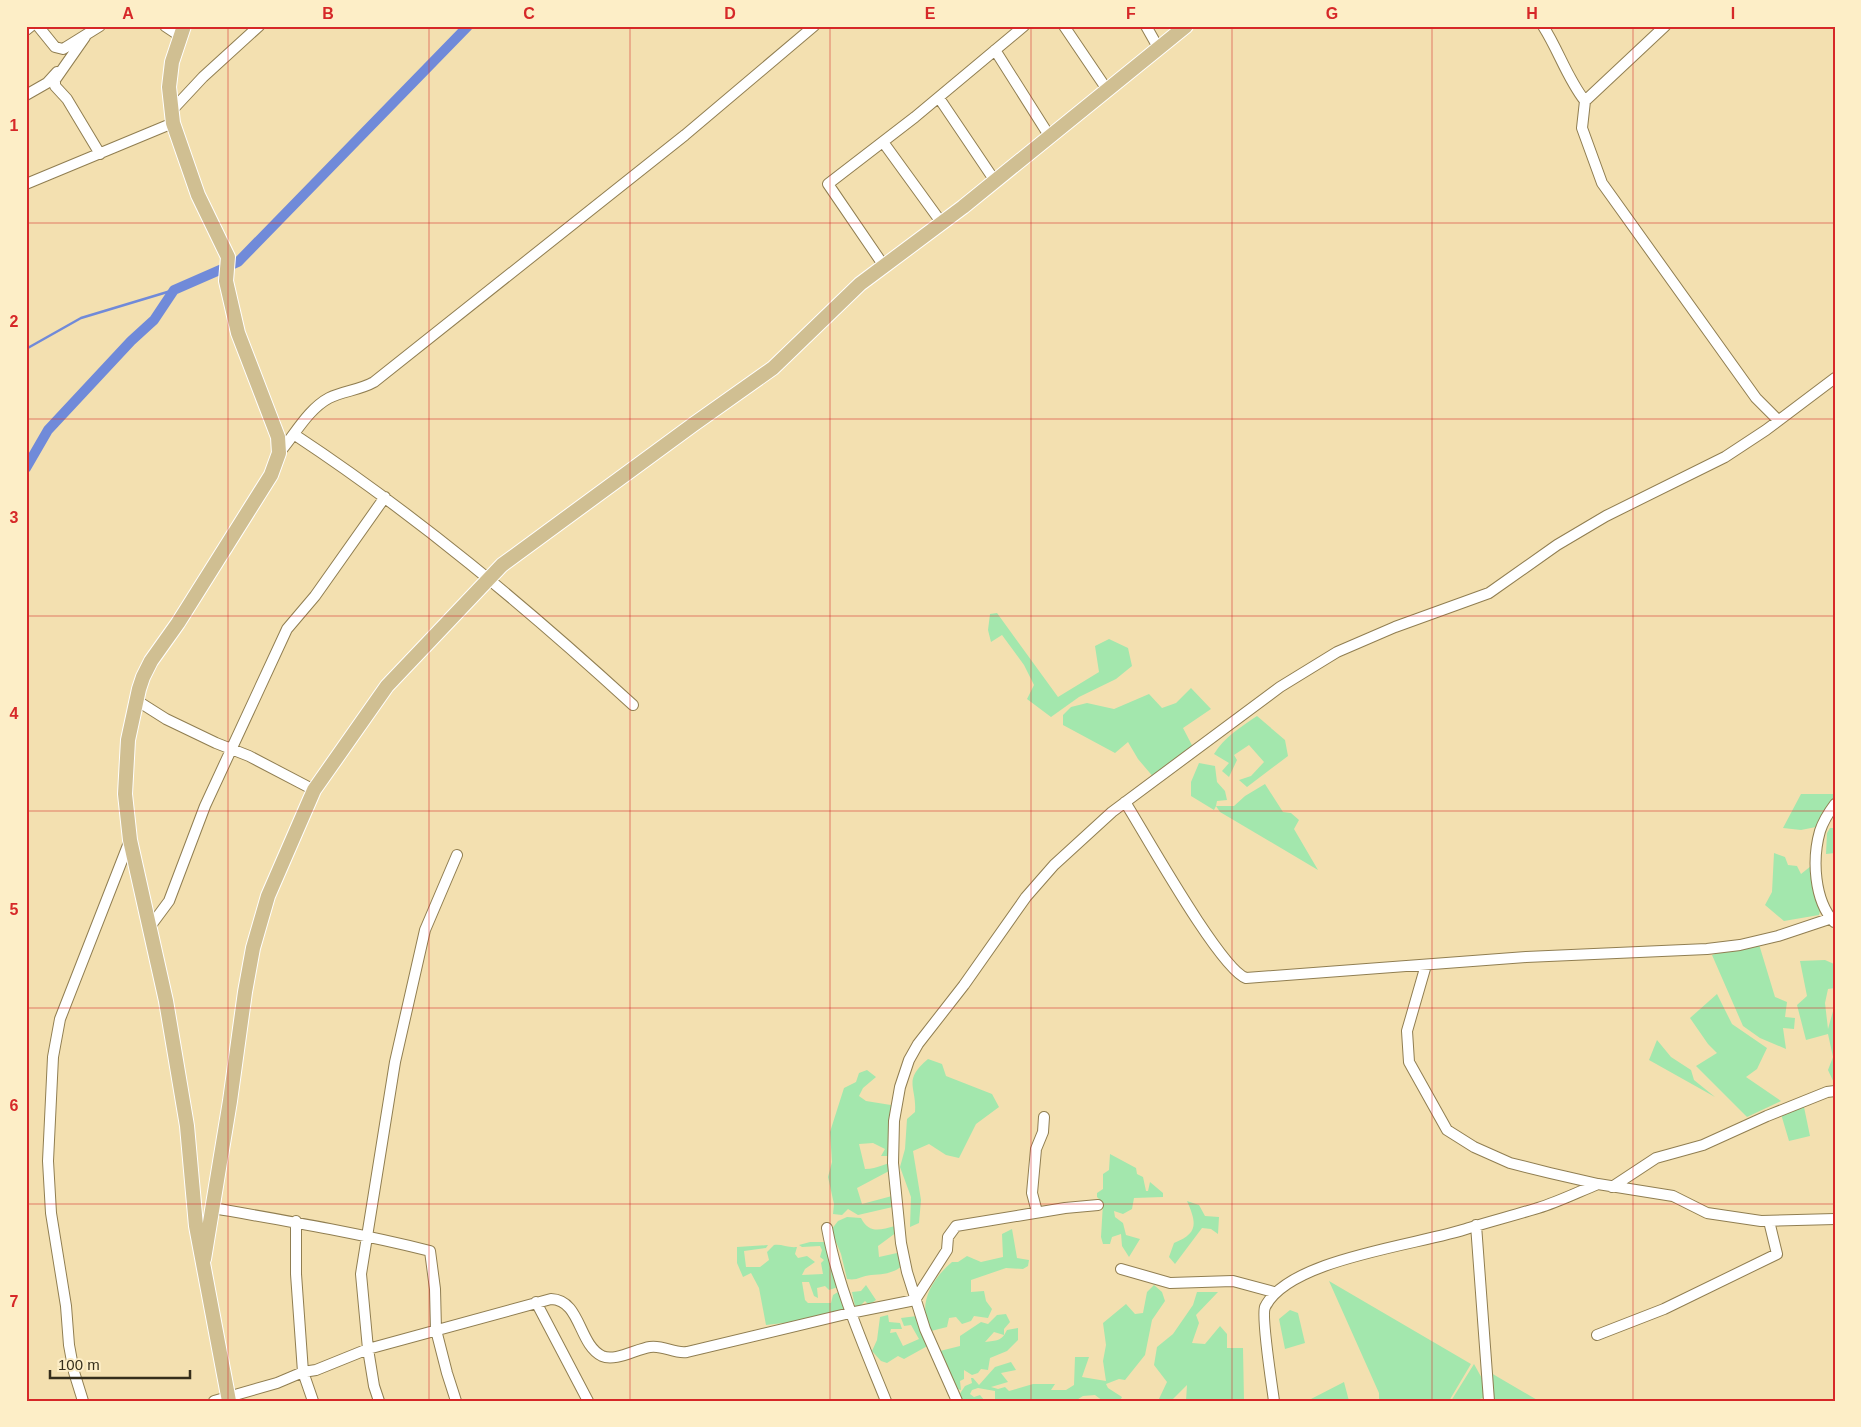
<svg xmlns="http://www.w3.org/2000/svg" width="1861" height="1427" font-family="Helvetica,sans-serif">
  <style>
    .green { fill: #a3e7ad }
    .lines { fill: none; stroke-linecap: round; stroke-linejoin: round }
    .stream { stroke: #708ad9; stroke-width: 2.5 }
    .canal { stroke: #708ad9; stroke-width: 10 }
    .minor-casing { stroke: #907e51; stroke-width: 12 }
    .major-casing { stroke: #fff; stroke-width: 16 }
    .minor { stroke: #fff; stroke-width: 10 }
    .major { stroke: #d0bf92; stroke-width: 14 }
    .grid { fill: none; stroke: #d62828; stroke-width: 1; stroke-opacity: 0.55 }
    .neatline { fill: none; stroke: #d62828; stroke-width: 2 }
    .grid-label { font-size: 16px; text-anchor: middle; font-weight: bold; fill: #d62828 }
  </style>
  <rect width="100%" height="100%" fill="#f3e0b0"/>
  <path class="green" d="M 997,613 L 1058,697 L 1099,672 L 1095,646 L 1109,639 L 1128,648 L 1132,666 L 1116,679 L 1079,697 L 1051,717 L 1027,699 L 1034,685 L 1024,665 L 1002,635 L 991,642 L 988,630 L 990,614 Z
    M 1191,688 L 1211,709 L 1183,728 L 1195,751 L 1155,779 L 1138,759 L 1128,742 L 1115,753 L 1063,725 L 1063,715 L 1071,707 L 1087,703 L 1114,709 L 1149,694 L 1162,708 L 1176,703 Z
    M 1257,716 L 1285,740 L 1288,756 L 1247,787 L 1239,780 L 1251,776 L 1264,762 L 1249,745 L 1234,755 L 1237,760 L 1229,777 L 1222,771 L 1229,763 L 1214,754 C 1224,737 1241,727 1257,716 Z
    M 1199,763 L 1215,766 L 1217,782 L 1225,791 L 1227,800 L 1217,801 L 1216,806 L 1234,806 L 1245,796 L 1265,784 L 1283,812 L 1291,813 L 1299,820 L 1294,829 L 1318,870 L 1220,812 L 1216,806 L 1214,810 L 1191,796 L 1191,782 Z
    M 1801,794 L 1835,794 L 1835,804 L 1816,827 L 1801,830 L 1783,828 Z
    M 1830,828 L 1835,828 L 1835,853 L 1826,854 L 1827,833 Z
    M 1774,853 L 1785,857 L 1788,865 L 1797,866 L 1801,874 L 1811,866 C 1822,878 1824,900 1819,915 L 1784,921 L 1765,905 L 1772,892 Z
    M 1758,941 L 1775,997 L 1787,1002 L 1785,1017 L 1795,1018 L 1794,1029 L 1783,1028 L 1786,1049 L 1760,1038 L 1743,1026 L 1712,955 Z
    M 1825,960 L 1834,964 L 1835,988 L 1828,989 L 1825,1003 L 1828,1029 L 1835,1004 L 1835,1085 L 1828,1070 L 1833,1057 L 1828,1034 L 1806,1040 L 1797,1005 L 1807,996 L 1800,961 Z
    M 1717,994 L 1732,1024 L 1767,1048 L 1757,1069 L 1746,1077 L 1781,1101 L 1747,1117 L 1696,1066 L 1717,1053 L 1708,1044 L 1690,1018 Z
    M 1657,1040 L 1671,1057 L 1691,1070 L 1694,1080 L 1715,1097 L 1649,1060 Z
    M 928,1059 L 942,1064 L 946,1076 L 992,1094 L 999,1107 L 976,1124 L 959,1158 L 946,1155 L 929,1144 L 913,1151 L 921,1200 L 919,1223 L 910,1227 L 911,1197 L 900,1167 L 905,1149 L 907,1119 L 915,1112 C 917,1086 902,1081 928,1059 Z
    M 867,1070 L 876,1077 L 863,1088 L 859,1096 L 866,1101 L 897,1106 L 893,1156 L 881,1156 L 885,1149 L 873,1143 L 859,1144 L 865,1169 C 879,1169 883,1163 893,1163 L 889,1171 L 857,1188 L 862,1204 L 892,1196 L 897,1206 L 858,1215 L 848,1209 L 842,1215 L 833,1214 L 834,1204 L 828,1177 L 832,1162 L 830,1132 L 844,1088 L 856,1082 L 859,1073 Z
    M 1804,1107 L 1810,1136 L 1789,1141 L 1781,1114 Z
    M 1110,1154 L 1136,1168 L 1137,1174 L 1143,1177 L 1146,1191 L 1148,1191 L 1150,1182 L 1163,1193 L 1163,1197 L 1134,1198 L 1132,1209 L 1123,1214 L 1114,1211 L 1115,1217 L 1123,1223 L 1126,1235 L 1140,1239 L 1129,1257 L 1122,1246 L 1121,1234 L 1112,1237 L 1110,1244 L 1103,1244 L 1101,1237 L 1103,1203 L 1097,1197 L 1097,1193 L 1103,1189 L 1103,1174 L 1109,1170 Z
    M 1187,1201 L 1199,1205 L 1205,1216 L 1219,1217 L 1218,1234 L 1211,1229 L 1202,1228 L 1175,1264 L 1169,1257 L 1174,1243 C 1198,1233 1197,1224 1187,1201 Z
    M 847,1217 L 861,1218 C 869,1234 880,1230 895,1226 L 897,1232 L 878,1246 L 879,1257 L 897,1253 L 902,1266 C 892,1274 883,1274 871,1275 C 861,1276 857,1281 847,1279 L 841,1254 L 831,1230 L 838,1221 Z
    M 1012,1229 L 1017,1258 L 1029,1260 L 1028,1266 L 1023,1269 L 1006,1268 L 971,1280 L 971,1292 L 984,1291 L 986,1301 L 992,1309 L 988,1318 L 974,1316 L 971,1321 L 962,1324 L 956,1317 L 949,1318 L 947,1327 L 931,1331 C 916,1305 932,1279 952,1262 L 958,1262 L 967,1256 L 981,1262 L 1003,1257 L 1002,1234 Z
    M 810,1242 L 828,1242 L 832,1272 L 838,1287 L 829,1290 L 825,1286 L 817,1288 L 818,1298 L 814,1296 L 809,1282 L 802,1282 L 805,1300 L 808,1303 L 831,1303 L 833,1295 L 843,1289 L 846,1316 L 766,1325 L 759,1288 L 751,1273 L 743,1277 L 737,1263 L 737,1247 L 768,1245 L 766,1248 L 744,1251 L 746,1267 L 760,1267 L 769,1260 L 767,1252 L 774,1245 C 782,1244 788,1248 797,1247 L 795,1254 L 798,1258 L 807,1256 L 815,1262 L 805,1269 L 802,1275 L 823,1274 L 821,1263 L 824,1260 L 820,1257 L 822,1250 L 820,1246 L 802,1247 L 799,1245 Z
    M 1329,1281 L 1471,1364 L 1449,1401 L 1379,1401 L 1379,1393 Z
    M 866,1285 L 876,1300 L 869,1305 L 865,1301 L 859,1307 L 857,1316 L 852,1292 L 861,1291 Z
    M 1154,1285 L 1162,1292 L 1165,1301 L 1152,1320 L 1145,1355 L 1125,1380 L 1119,1379 L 1106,1384 L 1108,1388 L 1122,1397 L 1120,1401 L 1103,1401 L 1095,1395 L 1083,1396 L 1075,1401 L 995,1401 L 995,1391 L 978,1388 L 972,1390 L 970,1394 L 974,1397 L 980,1395 L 985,1401 L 963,1401 L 959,1395 L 965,1386 L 972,1383 L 971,1378 L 973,1378 L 979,1385 L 995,1367 L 1011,1362 L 1016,1370 L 1001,1373 L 1008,1382 L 991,1387 L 998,1389 L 1005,1387 L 1009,1391 L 1033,1384 L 1055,1384 L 1051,1390 L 1066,1390 L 1074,1385 L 1075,1357 L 1089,1357 L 1082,1377 L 1106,1381 L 1103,1361 L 1106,1345 L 1103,1323 L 1126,1304 L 1135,1314 L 1143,1313 L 1147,1292 Z
    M 1197,1292 L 1218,1292 L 1196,1315 L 1199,1323 L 1192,1343 L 1205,1344 L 1220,1326 L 1227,1334 L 1227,1348 L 1243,1348 L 1244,1401 L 1186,1401 L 1187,1385 L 1171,1401 L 1158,1401 L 1167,1382 L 1154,1365 L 1157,1347 L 1173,1334 L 1193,1305 Z
    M 1290,1310 L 1298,1313 L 1305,1343 L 1285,1349 L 1279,1319 Z
    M 1006,1314 L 1010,1322 L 1004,1329 L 1004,1335 L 994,1332 L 985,1342 C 997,1340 1001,1342 1007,1330 L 1018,1328 L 1018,1340 L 1007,1351 L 990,1358 L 988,1370 L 981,1369 L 978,1373 L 972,1375 L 964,1370 L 964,1379 L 960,1381 L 961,1390 L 957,1389 L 940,1351 L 960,1346 L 960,1336 L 981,1322 L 988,1324 L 997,1315 Z
    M 888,1315 L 889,1322 L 900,1323 L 902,1329 L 891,1329 L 890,1333 L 896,1332 L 903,1346 L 919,1339 L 911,1325 L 904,1326 L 901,1318 L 917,1316 L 931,1344 L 904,1359 L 898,1356 L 887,1363 L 881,1361 L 872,1351 L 877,1340 L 880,1317 Z
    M 1474,1364 L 1484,1382 L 1485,1397 L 1475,1401 L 1451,1401 Z
    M 1491,1373 L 1539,1401 L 1493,1401 Z
    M 1344,1382 L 1349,1401 L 1309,1401 L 1311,1399 Z"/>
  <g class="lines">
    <path class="stream" d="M 26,349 L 81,318 L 174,290"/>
    <path class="canal" d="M 26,468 L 48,430 L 131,341 L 154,320 L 174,290 L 238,262 L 468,26"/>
    <g class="minor-casing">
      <path id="minor" d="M 38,26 L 55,47 L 63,49 L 100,26
        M 165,26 L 180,36
        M 1064,26 L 1108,91
        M 1146,26 L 1159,49
        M 1543,26 C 1559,51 1567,78 1585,101 L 1582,128 L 1602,183 L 1756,398 L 1778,420
        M 26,30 L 31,26
        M 85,37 L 55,80 L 55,86 L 67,99 L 100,154
        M 995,50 L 1050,137
        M 26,95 L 47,83 L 57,72
        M 939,98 L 995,181
        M 1585,101 L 1665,26
        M 170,108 L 175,107 L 203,77 L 259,26
        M 883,142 L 941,222
        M 26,184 L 173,123
        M 884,266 L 828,184 L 915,117 L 1024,26
        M 295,435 C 416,515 526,607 633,705
        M 279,453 C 294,436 308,409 329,398 C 343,391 360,390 374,382 L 685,135 L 814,26
        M 136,700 L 166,719 L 216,743 L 249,756 L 314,790
        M 1125,802 C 1144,832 1220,969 1246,978 L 1526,957 L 1707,949 L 1740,945 L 1778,936 L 1835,917
        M 1834,922 C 1814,900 1812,859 1820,831 C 1823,822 1829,812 1835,804
        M 149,928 L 169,901 L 205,806 L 287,629 L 315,596 L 385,497
        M 1426,965 L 1407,1031 L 1409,1062 L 1447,1130 L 1474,1147 L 1510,1163 L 1550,1173 L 1598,1184 L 1673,1196 L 1707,1213 L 1761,1221 L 1835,1219
        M 1612,1187 L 1656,1158 L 1703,1145 L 1767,1116 L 1827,1092 L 1835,1091
        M 213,1208 C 287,1221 358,1233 430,1251 L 435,1289 L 436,1330 L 447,1373 L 456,1401
        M 1037,1212 L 1032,1193 L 1036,1149 L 1043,1132 L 1044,1117
        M 296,1221 L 296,1274 L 303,1372 L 313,1401
        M 1476,1225 L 1489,1401
        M 827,1228 C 838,1288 863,1344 886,1401
        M 1121,1269 L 1170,1283 L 1233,1281 L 1274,1292
        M 536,1302 L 588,1401
        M 1597,1335 L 1664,1309 L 1777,1254 L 1769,1221
        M 83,1401 L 74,1372 L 69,1345 L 66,1306 L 51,1213 L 48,1161 L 53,1057 L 60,1019 L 130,840
        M 214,1401 L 277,1383 L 303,1372 L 316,1370 L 368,1349 L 551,1299 C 581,1300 578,1344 602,1356 C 615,1362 636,1349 650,1347 C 664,1345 674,1354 687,1352 L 850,1313 L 915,1300 L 947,1250 L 948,1237 L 956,1226 L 1065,1208 L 1098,1205
        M 379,1401 L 374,1386 L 368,1349 L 361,1274 L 395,1062 L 425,930 L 457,855
        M 957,1401 L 925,1329 L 907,1272 L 901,1243 L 893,1163 L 894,1121 L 900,1087 L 909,1060 L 918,1044 L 964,985 L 1026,897 L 1054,865 L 1112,812 L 1280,687 L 1337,652 L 1395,627 L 1489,593 L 1557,545 L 1606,516 L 1725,457 L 1766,430 L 1835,378
        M 1274,1401 C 1272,1386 1261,1316 1265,1307 C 1289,1258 1420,1245 1469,1228 C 1492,1221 1515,1215 1538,1208 C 1558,1202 1578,1192 1598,1184"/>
    </g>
    <g class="major-casing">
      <path id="major" d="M 184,26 L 172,62 L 169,87 L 173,123 L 198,195 L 228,257 L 226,281 L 238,333 L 278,437 L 279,453 L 271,475 L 178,623 L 151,661 L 143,677 L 139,689 L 128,740 L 125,794 L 130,840 L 166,1001 L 187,1126 L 196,1226 L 229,1401
        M 204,1259 L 230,1101 L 245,992 L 253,948 L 268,896 L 314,790 L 387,686 L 502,565 L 694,424 L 773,368 L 860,284 L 963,207 L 1186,26"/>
    </g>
    <use href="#minor" class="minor"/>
    <use href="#major" class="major"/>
  </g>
  <path class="grid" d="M 228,26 L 228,1401M 429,26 L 429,1401M 630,26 L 630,1401M 830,26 L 830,1401M 1031,26 L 1031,1401M 1232,26 L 1232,1401M 1432,26 L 1432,1401M 1633,26 L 1633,1401M 26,223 L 1835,223M 26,419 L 1835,419M 26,616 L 1835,616M 26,811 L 1835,811M 26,1008 L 1835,1008M 26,1204 L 1835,1204"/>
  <rect width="1861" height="1427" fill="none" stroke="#fdeec7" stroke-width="55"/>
  <path d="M50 1370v8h140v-8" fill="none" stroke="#352e1b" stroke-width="2.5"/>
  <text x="58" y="1370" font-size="15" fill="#352e1b" stroke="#fdeec7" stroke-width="4" paint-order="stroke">100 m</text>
  <rect x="28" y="28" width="1806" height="1372" class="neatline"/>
  <g class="grid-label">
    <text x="128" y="19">A</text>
    <text x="328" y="19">B</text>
    <text x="529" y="19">C</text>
    <text x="730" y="19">D</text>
    <text x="930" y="19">E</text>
    <text x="1131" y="19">F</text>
    <text x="1332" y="19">G</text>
    <text x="1532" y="19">H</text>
    <text x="1733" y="19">I</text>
    <text x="14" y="131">1</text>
    <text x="14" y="327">2</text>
    <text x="14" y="523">3</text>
    <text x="14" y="719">4</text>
    <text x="14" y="915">5</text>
    <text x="14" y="1111">6</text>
    <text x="14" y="1307">7</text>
  </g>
</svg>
